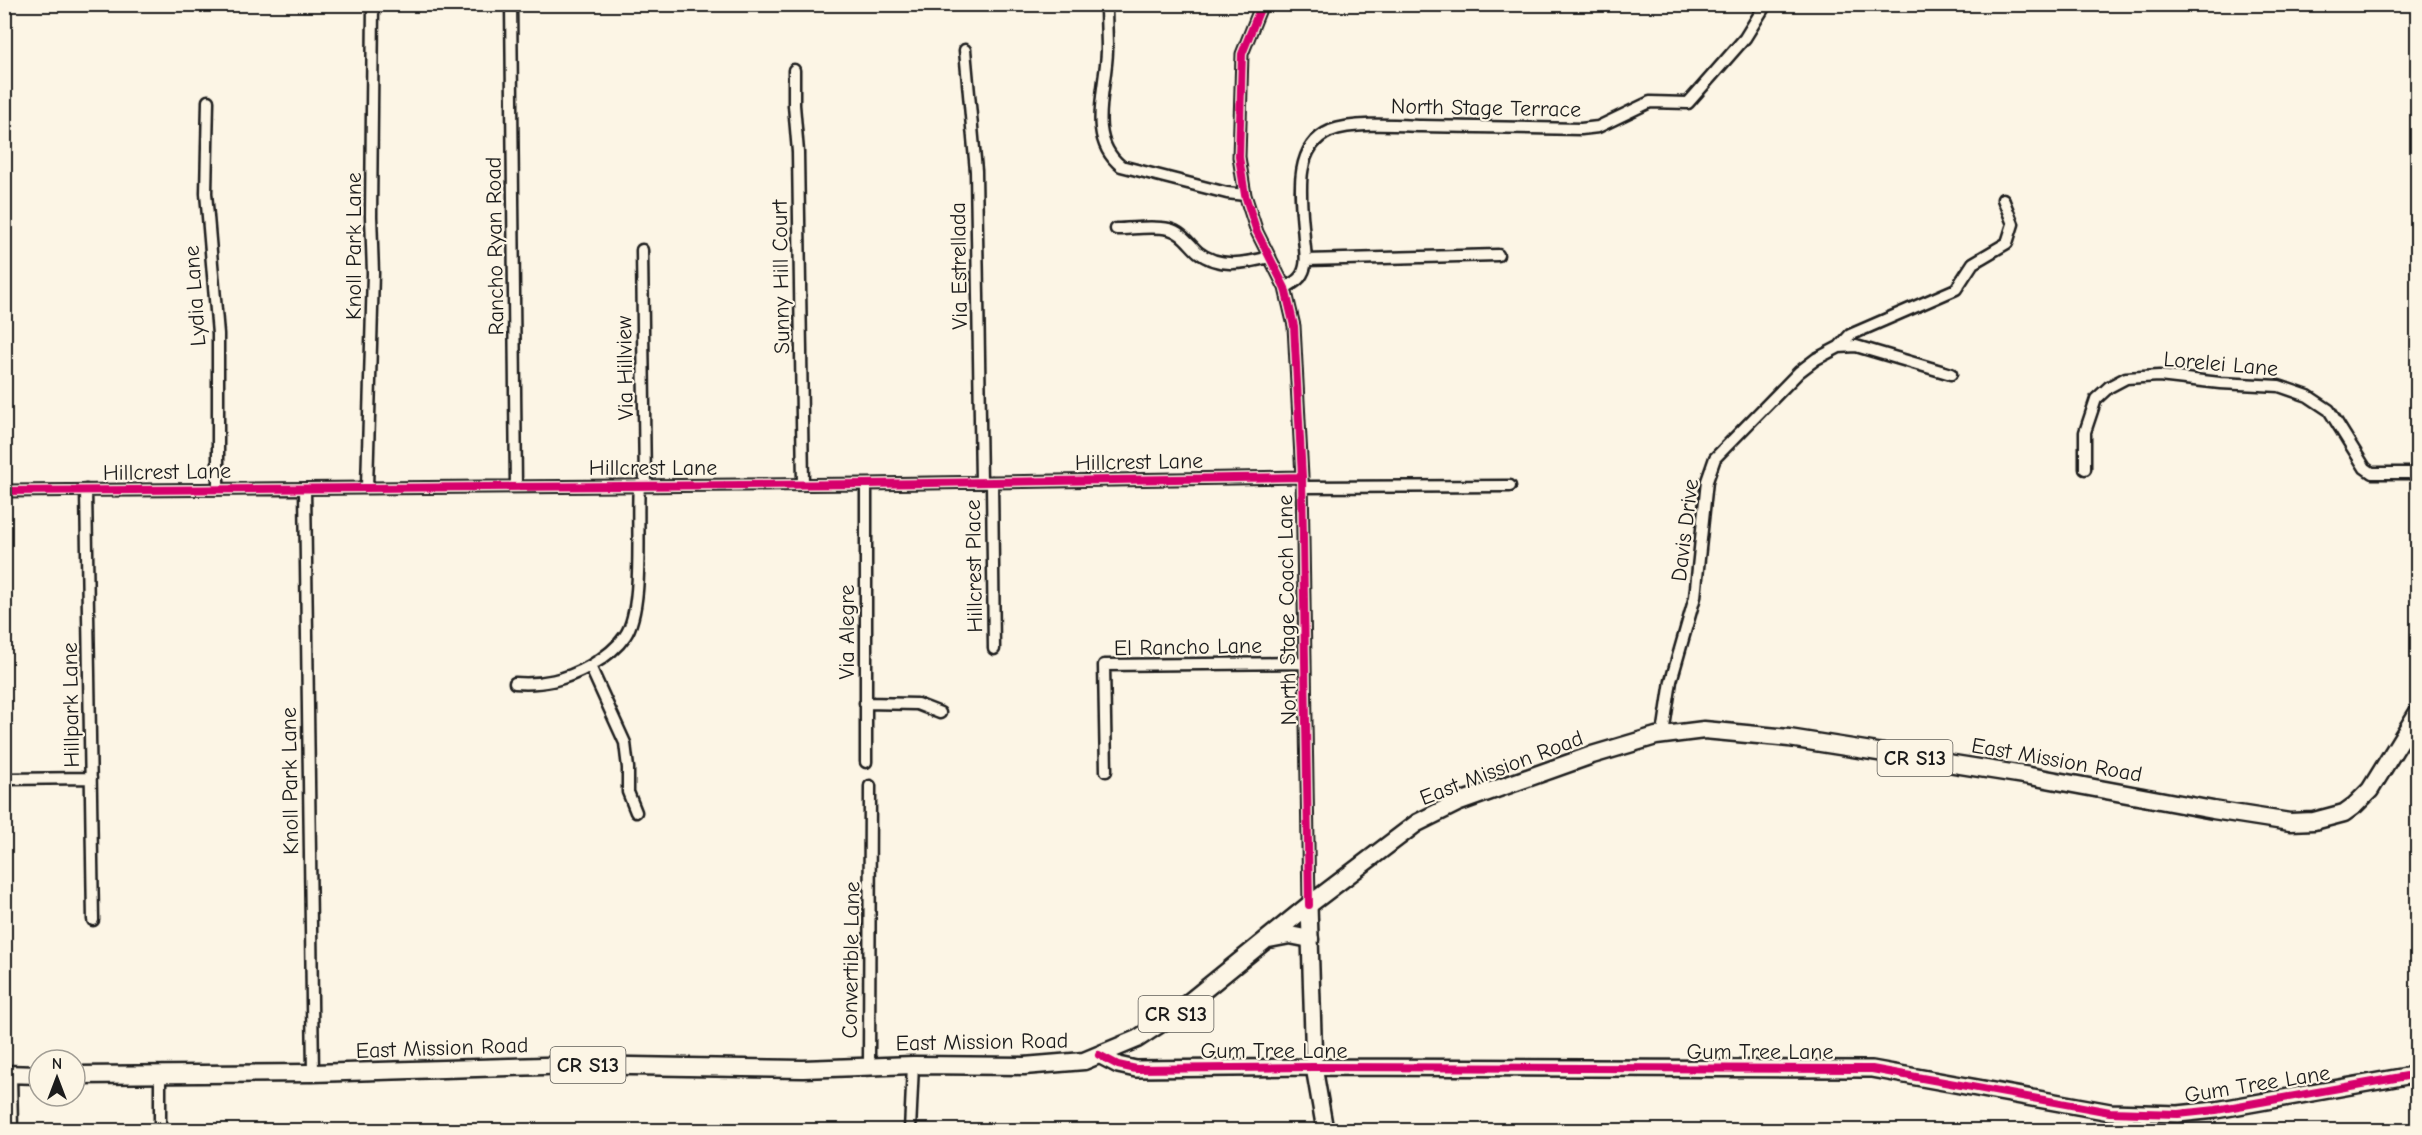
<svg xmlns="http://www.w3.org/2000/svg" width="2422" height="1135" font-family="'Comic Neue',sans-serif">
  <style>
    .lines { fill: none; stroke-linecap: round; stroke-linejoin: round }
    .street-casing { stroke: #1c1c1c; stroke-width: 15 }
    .secondary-casing { stroke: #1c1c1c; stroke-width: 20 }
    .primary-casing { stroke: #1c1c1c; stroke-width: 21 }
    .street { stroke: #fcf5e5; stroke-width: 10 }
    .secondary { stroke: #fcf5e5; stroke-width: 15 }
    .primary { stroke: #fcf5e5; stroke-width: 16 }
    .cycleway-casing { stroke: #fcf5e5; stroke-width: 11 }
    .cycleway { stroke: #d6006c; stroke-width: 8 }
    .labels { text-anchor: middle; stroke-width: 4.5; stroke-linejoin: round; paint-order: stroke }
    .shield { fill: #fcf5e5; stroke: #5f5d58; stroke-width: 1.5 }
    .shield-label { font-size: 21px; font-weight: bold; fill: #1c1c1c }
    .street-label { font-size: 22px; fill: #1c1c1c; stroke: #fcf5e5 }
  </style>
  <rect width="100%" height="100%" fill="#fcf5e5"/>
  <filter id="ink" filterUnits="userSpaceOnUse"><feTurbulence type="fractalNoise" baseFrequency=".0167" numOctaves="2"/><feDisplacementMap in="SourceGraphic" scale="12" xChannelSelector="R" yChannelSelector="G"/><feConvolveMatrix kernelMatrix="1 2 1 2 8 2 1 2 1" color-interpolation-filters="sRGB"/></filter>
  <g filter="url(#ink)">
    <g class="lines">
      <g class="street-casing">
        <path id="street" d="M 511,4 L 516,487
          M 1106,4 C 1106,20 1107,36 1107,51 C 1106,90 1086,138 1121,166 L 1227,193 L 1245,195
          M 1262,4 L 1242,54 L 1239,157 L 1245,195 L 1257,232 L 1285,288 L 1294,326 L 1302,477 L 1309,905
          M 965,50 L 976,171 L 981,482
          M 794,70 L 794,105 L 798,152 L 803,484
          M 208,101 L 206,193 L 218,334 L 218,489
          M 1116,229 C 1132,229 1153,225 1169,229 C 1182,232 1189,244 1198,252 C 1219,269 1246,263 1270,257
          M 642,250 L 645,485
          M 1306,260 L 1498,255
          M 1285,288 C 1291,284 1299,281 1302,274 C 1308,264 1305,250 1304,239 C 1302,205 1290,148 1330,131 C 1353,122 1396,125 1421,126 C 1474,127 1527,128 1581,129 L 1598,127 L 1650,102 L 1688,103 L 1745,38 L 1766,4
          M 1839,347 L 1850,335 L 1956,289 L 1973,263 L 2007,243 L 2013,224 L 2003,199
          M 2085,469 L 2085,432 L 2096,399 L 2109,387 L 2126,378 L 2159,376 L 2220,383 L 2279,386 L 2308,396 L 2329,410 L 2365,468 L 2372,473 L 2418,473
          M 992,482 L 994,649
          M 367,487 L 373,273 L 371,216 L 373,4
          M 1302,487 L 1510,486
          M 305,489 L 313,1073
          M 86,490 L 93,920
          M 4,491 L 866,484 L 1302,477
          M 590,666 L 625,743 L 628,768 L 628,792 L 636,812
          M 515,683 C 543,685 565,680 590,666 C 602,659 617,648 625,636 C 645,608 636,522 639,485
          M 865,703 L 917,704 L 940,713
          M 1663,734 L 1671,681 L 1695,597 L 1707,481 L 1715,458 L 1799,372 L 1816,359 L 1839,347 L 1856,346 L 1951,374
          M 866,762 L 866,484
          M 1106,771 L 1104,665 L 1304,663
          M 4,779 L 91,778
          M 869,1067 L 870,786
          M 11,1074 L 12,1130
          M 160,1075 L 160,1130
          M 910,1130 L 913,1065
          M 2127,1130 L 2128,1113
          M 2146,1130 L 2146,1113"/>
      </g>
      <g class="secondary-casing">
        <path id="secondary" d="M 1309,905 L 1314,1067 L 1325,1130
          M 1099,1055 L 1118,1065 L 1136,1069 L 1314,1067 L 1872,1069 L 2110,1112 L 2178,1114 L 2216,1110 L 2418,1074"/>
      </g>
      <g class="primary-casing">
        <path id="primary" d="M 1269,939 L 1290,935 L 1310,939
          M 4,1074 L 39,1075
          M 75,1075 L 313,1073 L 577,1065 L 803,1069 L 913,1065 L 1024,1066 L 1084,1061 L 1137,1039 L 1172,1016 L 1309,905 L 1417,823 L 1457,803 L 1592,755 L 1656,736 L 1704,730 L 1789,738 L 2030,776 L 2213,810 L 2290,822 L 2314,821 L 2344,813 L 2355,805 L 2370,790 L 2418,712"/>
      </g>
      <use href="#street" class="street"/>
      <use href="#secondary" class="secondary"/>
      <use href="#primary" class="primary"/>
      <g class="cycleway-casing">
        <path id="cycleway" d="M 1262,4 L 1242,54 L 1239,157 L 1245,195 L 1257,232 L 1285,288 L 1294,326 L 1302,477 L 1309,905
          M 4,491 L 866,484 L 1302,477
          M 1099,1055 L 1118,1065 L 1136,1069 L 1314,1067 L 1872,1069 L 2110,1112 L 2178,1114 L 2216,1110 L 2418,1074"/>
      </g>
      <use href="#cycleway" class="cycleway"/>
    </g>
  </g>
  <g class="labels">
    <g class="shield">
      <rect x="1877.5" y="740" width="75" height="36" rx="4.5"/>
      <rect x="1138.5" y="996" width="75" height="36" rx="4.5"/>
      <rect x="550.5" y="1047" width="75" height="36" rx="4.5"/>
    </g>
    <g class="shield-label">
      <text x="1915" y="765">CR S13</text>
      <text x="1176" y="1021">CR S13</text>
      <text x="588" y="1072">CR S13</text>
    </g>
    <g class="street-label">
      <text transform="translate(1486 107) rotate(1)" y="8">North Stage Terrace</text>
      <text transform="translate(353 246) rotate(-90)" y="8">Knoll Park Lane</text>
      <text transform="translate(494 246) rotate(-91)" y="8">Rancho Ryan Road</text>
      <text transform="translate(958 266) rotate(-91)" y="8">Via Estrellada</text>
      <text transform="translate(780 277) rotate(-91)" y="8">Sunny Hill Court</text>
      <text transform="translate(194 296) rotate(-94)" y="8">Lydia Lane</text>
      <text transform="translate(2221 363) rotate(5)" y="8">Lorelei Lane</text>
      <text transform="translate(624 368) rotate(-91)" y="8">Via Hillview</text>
      <text transform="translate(1139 461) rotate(-1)" y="8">Hillcrest Lane</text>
      <text x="653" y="475">Hillcrest Lane</text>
      <text transform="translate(167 471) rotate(-1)" y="8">Hillcrest Lane</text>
      <text transform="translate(1684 530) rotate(-83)" y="8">Davis Drive</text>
      <text transform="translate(973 566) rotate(-91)" y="8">Hillcrest Place</text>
      <text transform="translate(1286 610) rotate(-91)" y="8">North Stage Coach Lane</text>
      <text transform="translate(846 632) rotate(-90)" y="8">Via Alegre</text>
      <text transform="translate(1188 646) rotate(-1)" y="8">El Rancho Lane</text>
      <text transform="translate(70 705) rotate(-91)" y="8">Hillpark Lane</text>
      <text transform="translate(2057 759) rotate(10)" y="8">East Mission Road</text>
      <text transform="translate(1501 767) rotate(-21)" y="8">East Mission Road</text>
      <text transform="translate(289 781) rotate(-91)" y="8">Knoll Park Lane</text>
      <text transform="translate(850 960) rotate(-89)" y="8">Convertible Lane</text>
      <text transform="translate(982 1041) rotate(-1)" y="8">East Mission Road</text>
      <text transform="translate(442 1047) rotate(-2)" y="8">East Mission Road</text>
      <text x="1274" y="1058">Gum Tree Lane</text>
      <text x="1760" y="1059">Gum Tree Lane</text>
      <text transform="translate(2257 1083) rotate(-9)" y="8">Gum Tree Lane</text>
    </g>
  </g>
  <rect width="2422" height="1135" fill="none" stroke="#fcf5e5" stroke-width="24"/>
  <rect x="12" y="12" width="2398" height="1111" fill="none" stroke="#1c1c1c" stroke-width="2" filter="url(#ink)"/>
  <g transform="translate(57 1078)"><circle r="28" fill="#fcf5e5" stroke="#a29e95" stroke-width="1.5"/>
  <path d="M0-4.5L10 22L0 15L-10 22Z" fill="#1c1c1c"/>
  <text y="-9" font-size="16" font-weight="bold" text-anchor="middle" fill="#1c1c1c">N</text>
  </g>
</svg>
